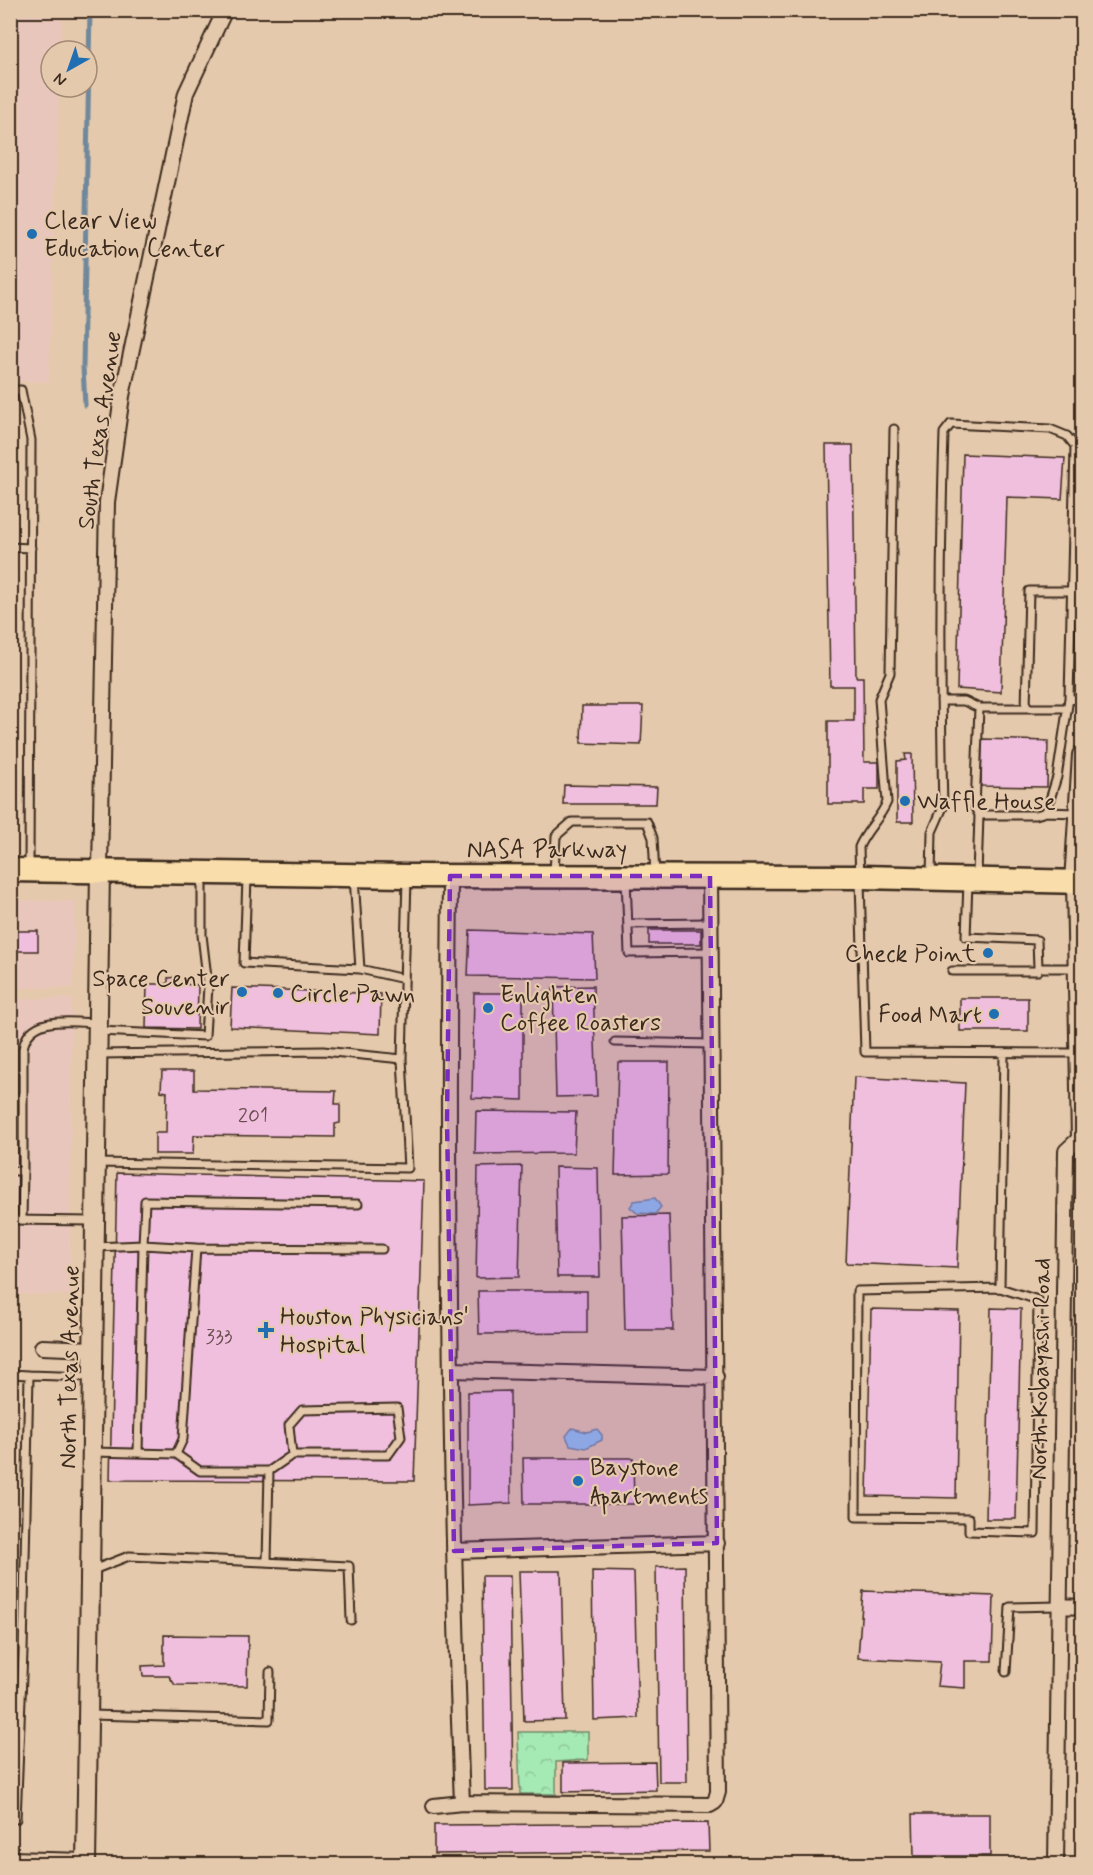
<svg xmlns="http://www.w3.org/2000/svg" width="1093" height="1875" font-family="Mynerve,sans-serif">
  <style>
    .built { fill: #e9c6bb }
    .forest { fill: url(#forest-crowns); stroke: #708a69; stroke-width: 1.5 }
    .water { fill: #92c6ef; stroke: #6f889b; stroke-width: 1.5 }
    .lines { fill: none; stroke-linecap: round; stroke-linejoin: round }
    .stream { stroke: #6f889b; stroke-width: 5 }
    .building { fill: #f1bfde; stroke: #3b2a1e; stroke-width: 1.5 }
    .service-casing { stroke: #3b2a1e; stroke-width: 11 }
    .minor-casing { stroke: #3b2a1e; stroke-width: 18 }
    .tertiary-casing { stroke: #3b2a1e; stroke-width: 22 }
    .primary-casing { stroke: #3b2a1e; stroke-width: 27 }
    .service { stroke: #e5c9ac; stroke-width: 7 }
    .minor { stroke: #e5c9ac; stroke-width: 14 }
    .tertiary { stroke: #e5c9ac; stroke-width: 18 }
    .primary { stroke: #f9ddab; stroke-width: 22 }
    .marked { fill: #7b2cbf; fill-opacity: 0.2; stroke: #7b2cbf; stroke-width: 4.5; stroke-dasharray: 12 8; stroke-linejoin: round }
    .poi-dot { fill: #1f6fb2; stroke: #e5c9ac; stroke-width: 2 }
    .labels { text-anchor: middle; stroke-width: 4.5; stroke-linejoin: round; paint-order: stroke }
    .number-label { font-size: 21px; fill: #684f4e }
    .poi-label { font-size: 24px; fill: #3b2a1e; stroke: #e5c9ac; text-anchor: start }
    .street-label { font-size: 24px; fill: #3b2a1e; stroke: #e5c9ac }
  </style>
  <defs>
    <pattern id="forest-crowns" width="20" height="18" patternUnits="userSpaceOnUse" patternTransform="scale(1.5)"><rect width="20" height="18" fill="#a5e9b4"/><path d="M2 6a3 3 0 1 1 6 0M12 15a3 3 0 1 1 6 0" fill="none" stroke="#8fc89a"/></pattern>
  </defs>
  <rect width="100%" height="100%" fill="#e5c9ac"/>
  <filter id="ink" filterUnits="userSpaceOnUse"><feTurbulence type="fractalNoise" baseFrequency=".0167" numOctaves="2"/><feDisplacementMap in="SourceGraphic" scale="12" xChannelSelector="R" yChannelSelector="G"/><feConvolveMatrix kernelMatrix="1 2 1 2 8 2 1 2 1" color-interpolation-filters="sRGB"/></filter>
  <g filter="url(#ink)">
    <path class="built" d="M 11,11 L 62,11 L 61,51 L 51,51 L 51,87 L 59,87 L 49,382 L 11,381 Z
      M 11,900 L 76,901 L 73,988 L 11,988 Z
      M 72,998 L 70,1295 L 11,1294 L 11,999 Z"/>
    <path class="forest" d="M 518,1732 L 588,1732 L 588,1760 L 556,1762 L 556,1794 L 520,1794 Z"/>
    <path class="water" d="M 655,1198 L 661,1207 L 655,1214 L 637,1213 L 630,1207 L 634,1201 Z
      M 572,1428 L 587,1432 L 597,1429 L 602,1435 L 602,1440 L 586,1448 L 570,1445 L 566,1436 Z"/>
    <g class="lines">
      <path class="stream" d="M 85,405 L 83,367 L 90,10"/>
    </g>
    <path class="building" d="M 826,445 L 853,445 L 856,677 L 863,677 L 864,762 L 879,762 L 879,789 L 864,789 L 864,804 L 828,804 L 828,721 L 854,721 L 854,686 L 830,686 Z
      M 963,454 L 1065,458 L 1062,499 L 1007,497 L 1001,692 L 957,689 Z
      M 582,706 L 643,706 L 641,745 L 581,743 Z
      M 982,739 L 1048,741 L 1047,787 L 981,786 Z
      M 905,754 L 912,754 L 913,822 L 897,822 L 897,761 L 906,760 Z
      M 564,785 L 657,787 L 656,804 L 563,804 Z
      M 470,930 L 593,934 L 595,978 L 468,976 Z
      M 649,930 L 701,930 L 701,944 L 649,944 Z
      M 10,931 L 38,931 L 38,951 L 10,951 Z
      M 178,977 L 177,984 L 198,985 L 197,1029 L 146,1028 L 147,984 L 168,984 L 168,978 Z
      M 593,986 L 597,1096 L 556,1097 L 553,987 Z
      M 232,988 L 381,994 L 380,1034 L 230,1027 Z
      M 474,993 L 523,993 L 523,1100 L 472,1098 Z
      M 960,998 L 1028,998 L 1028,1031 L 960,1031 Z
      M 618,1062 L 669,1062 L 668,1174 L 615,1175 Z
      M 162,1071 L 194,1071 L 194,1089 L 336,1091 L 335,1104 L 340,1104 L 340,1123 L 335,1124 L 335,1137 L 194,1135 L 193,1154 L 155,1154 L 155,1133 L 166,1133 L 167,1092 L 161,1091 Z
      M 854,1077 L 965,1083 L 957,1268 L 846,1263 Z
      M 476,1111 L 576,1112 L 574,1153 L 475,1154 Z
      M 522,1166 L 519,1277 L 476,1278 L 478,1167 Z
      M 555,1167 L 598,1168 L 600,1277 L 557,1277 Z
      M 117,1173 L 424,1181 L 414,1481 L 110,1480 Z
      M 669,1215 L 673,1330 L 625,1330 L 622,1216 Z
      M 478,1291 L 587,1291 L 587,1333 L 479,1334 Z
      M 991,1308 L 1021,1309 L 1016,1519 L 986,1519 Z
      M 871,1309 L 959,1311 L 956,1498 L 867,1496 Z
      M 510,1391 L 511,1503 L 468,1505 L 468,1392 Z
      M 523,1458 L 633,1458 L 634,1504 L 524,1504 Z
      M 685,1566 L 687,1782 L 659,1782 L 656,1567 Z
      M 519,1571 L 561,1571 L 565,1720 L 524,1721 Z
      M 592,1571 L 634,1572 L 638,1718 L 594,1720 Z
      M 482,1576 L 510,1576 L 513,1790 L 485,1790 Z
      M 863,1591 L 994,1596 L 992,1661 L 965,1661 L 965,1688 L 937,1686 L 940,1662 L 858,1658 Z
      M 164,1635 L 248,1636 L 247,1686 L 175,1685 L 169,1676 L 143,1676 L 142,1666 L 164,1665 Z
      M 655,1762 L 656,1790 L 563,1792 L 563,1763 Z
      M 913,1814 L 990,1814 L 990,1856 L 914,1856 Z
      M 708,1823 L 709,1851 L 434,1854 L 434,1825 Z"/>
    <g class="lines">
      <g class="service-casing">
        <path id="service" d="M 10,14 L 13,10
          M 10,390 L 21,390 L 31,440 L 29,868
          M 894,429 L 890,673 L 879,699 L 887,802 C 880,819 866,830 859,847 L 865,1052 L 1078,1053
          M 10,547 L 31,548
          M 941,701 L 964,701 L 979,708 L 975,808 L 979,815
          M 979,708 L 1067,708
          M 1026,708 L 1029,591 L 1072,591
          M 1046,812 L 1076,813
          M 554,873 L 556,836 L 572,822 L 647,822 L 653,838 L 655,875
          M 931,876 L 932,832 L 943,807 C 940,682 940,558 944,433 L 951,424 L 1050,429 L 1067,436 L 1075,446 L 1069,698 L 1082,701
          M 977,876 L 979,815 L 1036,815 L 1046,812 L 1057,777 L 1069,698
          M 354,877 L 360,969
          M 247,878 L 244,963 L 360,969 L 404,979
          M 626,879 L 629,953 L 711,952
          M 968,882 L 966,937 L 1037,940 L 1038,968 L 1076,968
          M 628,924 L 710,923
          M 952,971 L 1038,971 L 1038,968
          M 99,1031 L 205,1036 L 208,986 L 202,935 L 202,877
          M 615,1042 L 712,1044
          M 99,1054 L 323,1051 L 402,1059
          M 96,1163 L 408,1168 L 402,1059 L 407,878
          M 10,1171 L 23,1171 L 23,1049 C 28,1014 71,1022 97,1023
          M 10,1220 L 93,1221
          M 22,1220 L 23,1171
          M 95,1247 L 143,1245 L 145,1201 L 358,1204
          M 196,1248 L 382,1249
          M 1000,1288 L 1038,1300 L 1035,1533 L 969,1531 L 969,1518 L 856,1517 L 857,1291 Z
          M 1000,1288 L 1004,1054
          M 10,1374 L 29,1375
          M 92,1452 L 176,1454 L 200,1471 L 269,1471 L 267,1562
          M 138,1453 L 143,1245 L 196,1248 L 183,1439 L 176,1454
          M 269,1471 L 292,1455 L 388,1455 L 401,1437 L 397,1408 L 302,1410 L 289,1425 L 292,1455
          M 93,1570 L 129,1556 L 349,1566 L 351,1620
          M 1006,1672 L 1010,1607 L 1059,1606
          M 91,1715 L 269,1720 L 270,1672
          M 10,1818 L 16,1819 L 23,1652 L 29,1375 L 90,1377"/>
      </g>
      <g class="minor-casing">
        <path id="minor" d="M 100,870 L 107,502 L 122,396 L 186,93 L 225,10
          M 450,876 C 447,1185 450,1494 462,1803
          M 1074,882 L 1079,1139 L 1082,1144
          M 42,1347 L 93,1349
          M 451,1370 L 716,1377
          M 454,1551 L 717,1543
          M 1059,1606 L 1082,1607
          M 434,1806 L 462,1803 L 710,1805 L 715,1802 L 718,1792 L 710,876
          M 10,1859 L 86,1861
          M 1056,1864 L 1066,1151 L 1079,1139"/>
      </g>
      <g class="tertiary-casing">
        <path id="tertiary" d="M 1074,882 L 1082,755
          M 86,1864 L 100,870"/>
      </g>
      <g class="primary-casing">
        <path id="primary" d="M 10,870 L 407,876 L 862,877 L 1082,882"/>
      </g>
      <use href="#service" class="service"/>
      <use href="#minor" class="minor"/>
      <use href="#tertiary" class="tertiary"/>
      <use href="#primary" class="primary"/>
    </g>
  </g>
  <path class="marked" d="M 450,876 L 710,876 L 717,1543 L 454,1551 L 447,1120 Z"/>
  <g class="poi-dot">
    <circle cx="32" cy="234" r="6"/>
    <circle cx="905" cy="801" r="6"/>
    <circle cx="988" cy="953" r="6"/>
    <circle cx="242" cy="992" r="6"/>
    <circle cx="278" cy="993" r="6"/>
    <circle cx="488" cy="1008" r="6"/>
    <circle cx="994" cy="1014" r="6"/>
    <path d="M263 1321h6v6h6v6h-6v6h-6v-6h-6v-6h6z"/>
    <circle cx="578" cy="1481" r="6"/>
  </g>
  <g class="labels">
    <g class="number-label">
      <text x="253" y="1122">201</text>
      <text x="219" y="1343">333</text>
    </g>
    <g class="poi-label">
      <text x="44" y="228">Clear View<tspan x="44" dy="28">Education Center</tspan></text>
      <text x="917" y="809">Waffle House</text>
      <text x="976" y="961" text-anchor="end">Check Point</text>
      <text x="230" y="986" text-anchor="end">Space Center<tspan x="230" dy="28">Souvenir</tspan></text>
      <text x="290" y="1001">Circle Pawn</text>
      <text x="500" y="1002">Enlighten<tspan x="500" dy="28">Coffee Roasters</tspan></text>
      <text x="982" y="1022" text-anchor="end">Food Mart</text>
      <text x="280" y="1324">Houston Physicians'<tspan x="280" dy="28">Hospital</tspan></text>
      <text x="590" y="1475">Baystone<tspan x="590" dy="28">Apartments</tspan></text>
    </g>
    <g class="street-label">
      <text transform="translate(99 430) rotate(-82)" y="8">South Texas Avenue</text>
      <text x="547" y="857">NASA Parkway</text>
      <text transform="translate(69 1367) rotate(-89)" y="8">North Texas Avenue</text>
      <text transform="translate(1040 1369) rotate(-89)" y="8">North Kobayashi Road</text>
    </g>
  </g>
  <rect width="1093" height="1875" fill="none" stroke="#e5c9ac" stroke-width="36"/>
  <rect x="18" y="18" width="1057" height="1839" fill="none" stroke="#3b2a1e" stroke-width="2" filter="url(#ink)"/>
  <g transform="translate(69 69) rotate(220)"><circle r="28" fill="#e5c9ac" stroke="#a18973" stroke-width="1.5"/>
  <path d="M0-4.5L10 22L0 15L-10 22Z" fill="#1f6fb2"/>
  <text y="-9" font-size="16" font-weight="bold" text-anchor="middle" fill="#3b2a1e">N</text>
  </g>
</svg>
